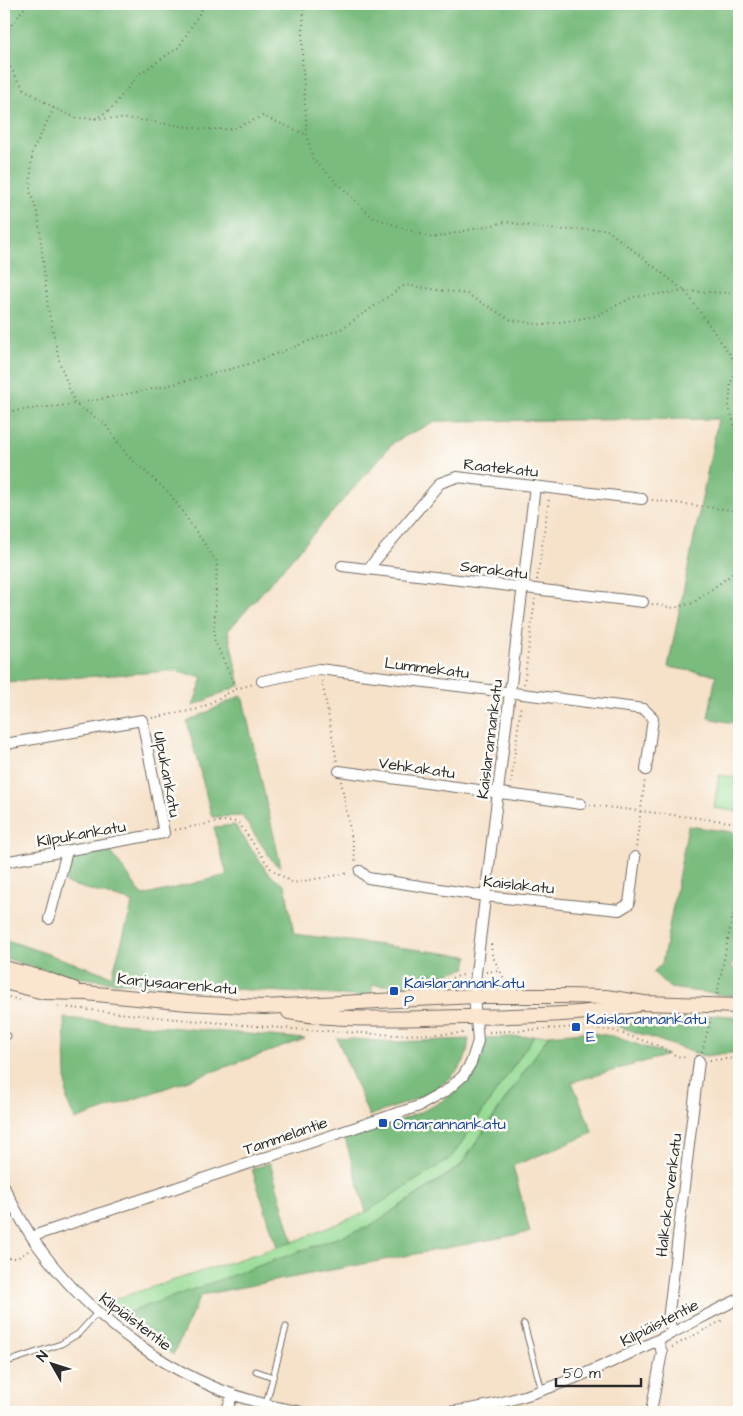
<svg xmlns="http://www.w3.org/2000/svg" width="743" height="1416" font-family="'Architects Daughter',sans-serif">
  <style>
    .green { fill: #97dc95; stroke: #618460 }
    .forest { fill: #79bc7e; stroke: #527454 }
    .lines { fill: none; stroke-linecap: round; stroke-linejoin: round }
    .lane-casing { stroke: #726b62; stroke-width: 7 }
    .street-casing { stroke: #726b62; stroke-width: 12 }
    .secondary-casing { stroke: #726b62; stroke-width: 16 }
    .path { stroke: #726b62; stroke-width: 2; stroke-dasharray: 1 4; stroke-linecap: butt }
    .lane { stroke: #fff; stroke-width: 5 }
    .street { stroke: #fff; stroke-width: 10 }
    .secondary { stroke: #fbe5cf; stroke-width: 14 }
    .transit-dot { fill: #1a4fb4; stroke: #fdfcf7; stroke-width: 2 }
    .labels { text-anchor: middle; stroke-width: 5; stroke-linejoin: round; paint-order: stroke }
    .street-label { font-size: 16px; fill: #2b2b2b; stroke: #fdfcf7 }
    .transit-label { font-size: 16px; fill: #164399; stroke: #fdfcf7; text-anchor: start }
  </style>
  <rect width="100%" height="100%" fill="#fdfcf7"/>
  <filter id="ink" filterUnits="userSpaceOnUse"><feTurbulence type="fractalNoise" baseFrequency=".02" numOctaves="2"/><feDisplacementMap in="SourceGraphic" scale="10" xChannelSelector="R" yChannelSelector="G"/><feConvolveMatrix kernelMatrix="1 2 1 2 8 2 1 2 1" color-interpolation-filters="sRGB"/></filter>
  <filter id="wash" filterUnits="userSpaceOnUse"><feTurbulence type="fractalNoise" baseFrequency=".0096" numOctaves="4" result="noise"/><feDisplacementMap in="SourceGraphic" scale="20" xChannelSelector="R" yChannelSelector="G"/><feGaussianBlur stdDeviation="1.12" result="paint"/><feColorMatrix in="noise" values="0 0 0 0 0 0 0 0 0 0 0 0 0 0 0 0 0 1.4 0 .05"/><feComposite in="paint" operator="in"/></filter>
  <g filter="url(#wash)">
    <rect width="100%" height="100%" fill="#f6e1c9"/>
    <path class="green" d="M 719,775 L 739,778 L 739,812 L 714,808 Z
      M 549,1035 L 460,1166 L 368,1227 L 124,1314 L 109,1301 L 293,1242 L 366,1212 L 451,1158 L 534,1036 Z"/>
    <path class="forest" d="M 4,4 L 739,4 L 739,724 L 708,718 L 716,675 L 668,667 L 718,419 L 436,421 L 394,442 L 228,631 L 240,685 L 193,706 L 203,677 L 174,671 L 4,682 Z
      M 242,695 L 281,867 L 274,863 L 242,816 L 212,817 L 187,722 Z
      M 235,825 L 268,873 L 285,885 L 294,934 L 468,956 L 466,968 L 407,985 L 372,985 L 372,997 L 111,982 L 56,974 L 4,958 L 4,939 L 112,976 L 133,902 L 65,883 L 70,862 L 82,852 L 108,848 L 143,896 L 227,875 L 214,827 Z
      M 688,826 L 739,833 L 739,918 L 732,968 L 739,970 L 739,997 L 670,988 L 653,972 L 662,964 Z
      M 719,1015 L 739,1017 L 739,1052 L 704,1056 L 615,1025 Z
      M 64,1018 L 305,1039 L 75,1120 L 67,1101 Z
      M 584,1032 L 612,1036 L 668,1055 L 572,1082 L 593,1133 L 513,1166 L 530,1232 L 201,1295 L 173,1355 L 124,1314 L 368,1227 L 460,1167 L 549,1035 Z
      M 534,1036 L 451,1158 L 366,1212 L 345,1138 C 396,1121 480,1104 486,1038 Z
      M 337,1038 L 396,1042 L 469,1039 C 468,1046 467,1055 464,1061 C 445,1094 401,1104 369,1116 Z
      M 270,1163 L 293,1242 L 277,1247 L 252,1169 Z"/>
  </g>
  <g filter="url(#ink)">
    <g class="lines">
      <g class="lane-casing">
        <path id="lane" d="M 4,1035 L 8,1036
          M 524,1324 L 542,1391
          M 4,1363 L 61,1344 L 78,1334 L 97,1313
          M 256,1371 L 273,1377
          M 266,1404 L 286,1327"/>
      </g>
      <g class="street-casing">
        <path id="street" d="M 342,566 L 643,602
          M 368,569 L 440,483 L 457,477 L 642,499
          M 262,681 L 319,669 L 644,709 L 653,718 L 646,770
          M 4,747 L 11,743 L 142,720 L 164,833 L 4,862
          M 339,771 L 581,804
          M 360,871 L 368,878 L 485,896 L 619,910 L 629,904 L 635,857
          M 49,919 L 67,851
          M 4,1187 C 14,1207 24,1227 38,1246 C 90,1318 174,1381 261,1403 C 274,1407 288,1409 302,1412
          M 33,1238 L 39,1234 L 419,1106 L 446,1091 L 463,1076 L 471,1063 L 478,1041 L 474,996 L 476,973 L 535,486
          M 673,1332 L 668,1320 L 699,1061
          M 226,1412 L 233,1394
          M 448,1412 C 530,1403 601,1368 674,1332 C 696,1321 717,1309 739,1299
          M 651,1412 L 662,1352 L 657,1340"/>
      </g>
      <g class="secondary-casing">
        <path id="secondary" d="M 4,968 L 43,978 L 74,989
          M 4,982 L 44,992 L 86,993 L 188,1003 L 264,1007 L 474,996 L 564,996 L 606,997 L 644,1003 L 739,1006
          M 289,1012 C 347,1022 406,1018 465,1017 C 521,1016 580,1016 636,1005"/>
      </g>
      <path class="path" d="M 27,4 L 10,27 L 5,48 L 10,67 L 24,89 L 54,108 L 76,118 L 133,119 L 202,129 L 233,129 L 263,116 L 307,135
        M 304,4 L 302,56 L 307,135 L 313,159 L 372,217 L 432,238 L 506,222 L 556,230 L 606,229 L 685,291 L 736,363 L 731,383 L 729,407 L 739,440
        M 4,16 L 10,27
        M 54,108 L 32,152 L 30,191 L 38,215 L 48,308 L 60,364 L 75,404 L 104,423 L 127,455 L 170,494 L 217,562 L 214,639 L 236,689
        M 95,119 L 111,109 L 139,74 L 179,47 L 205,4
        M 4,406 L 13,411 L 75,404 L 162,387 L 249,364 L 341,329 L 405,285 L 467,294 L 511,320 L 544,325 L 596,316 L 633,297 L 685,291 L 731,293 L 739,296
        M 652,500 L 731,510 L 739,514
        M 537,580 L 549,498
        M 652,604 L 674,608 L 693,603 L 739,569
        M 322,681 L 337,762
        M 524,684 L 535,599
        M 152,718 L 199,709 L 236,689 L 253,684
        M 341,781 L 356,863
        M 511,783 L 521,704
        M 590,805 L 739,823
        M 175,830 L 223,821 L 238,822 L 271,869 L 293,883 L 349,873
        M 636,847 L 645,779
        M 491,944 L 492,955 L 506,983
        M 486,972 L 499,971
        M 428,985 L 466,974
        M 717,994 L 739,884
        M 4,996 L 21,1000
        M 53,1006 L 166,1018 L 292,1029 L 396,1035 L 466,1033
        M 489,1032 L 581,1027 L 612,1030 L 659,1046 L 677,1056 L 688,1058
        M 702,1052 L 711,1018
        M 710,1060 L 739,1058
        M 4,1258 L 17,1258 L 28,1251
        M 643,1334 L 658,1325
        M 672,1347 L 725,1319"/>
      <use href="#lane" class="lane"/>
      <use href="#street" class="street"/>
      <use href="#secondary" class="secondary"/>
    </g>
  </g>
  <g class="transit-dot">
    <rect x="389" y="986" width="10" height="10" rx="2.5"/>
    <rect x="571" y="1022" width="10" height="10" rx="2.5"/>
    <rect x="378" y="1118" width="10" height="10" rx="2.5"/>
  </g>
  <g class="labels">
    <g class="street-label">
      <text transform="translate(501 467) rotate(6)" y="6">Raatekatu</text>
      <text transform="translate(494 569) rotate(7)" y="6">Sarakatu</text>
      <text transform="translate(427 667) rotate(7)" y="6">Lummekatu</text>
      <text transform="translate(489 739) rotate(-83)" y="6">Kaislarannankatu</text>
      <text transform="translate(417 767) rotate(8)" y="6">Vehkakatu</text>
      <text transform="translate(168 774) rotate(79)" y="6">Ulpukankatu</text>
      <text transform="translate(81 833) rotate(-10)" y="6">Kilpukankatu</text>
      <text transform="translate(519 884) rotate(6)" y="6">Kaislakatu</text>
      <text transform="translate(177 983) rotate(5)" y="6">Karjusaarenkatu</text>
      <text transform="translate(285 1135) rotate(-19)" y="6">Tammelantie</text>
      <text transform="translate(668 1195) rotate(-83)" y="6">Halkokorvenkatu</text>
      <text transform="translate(136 1321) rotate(37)" y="6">Kilpiäistentie</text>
      <text transform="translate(659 1322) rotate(-27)" y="6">Kilpiäistentie</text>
    </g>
    <g class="transit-label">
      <text x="404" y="988">Kaislarannankatu<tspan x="404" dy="18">P</tspan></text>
      <text x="586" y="1024">Kaislarannankatu<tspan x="586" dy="18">E</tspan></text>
      <text x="393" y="1129">Omarannankatu</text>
    </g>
  </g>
  <rect width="743" height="1416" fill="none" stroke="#fdfcf7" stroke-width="20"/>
  <g transform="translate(52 1364) rotate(309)" stroke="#fdfcf7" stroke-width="4" paint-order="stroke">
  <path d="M0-4L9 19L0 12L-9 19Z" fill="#2b2b2b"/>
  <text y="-8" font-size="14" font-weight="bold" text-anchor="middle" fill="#2b2b2b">N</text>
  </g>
  <path d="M556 1378v8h85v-8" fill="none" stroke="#2b2b2b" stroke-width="2.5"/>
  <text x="563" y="1378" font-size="15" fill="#2b2b2b" stroke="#fdfcf7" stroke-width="4" paint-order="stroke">50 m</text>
</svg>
